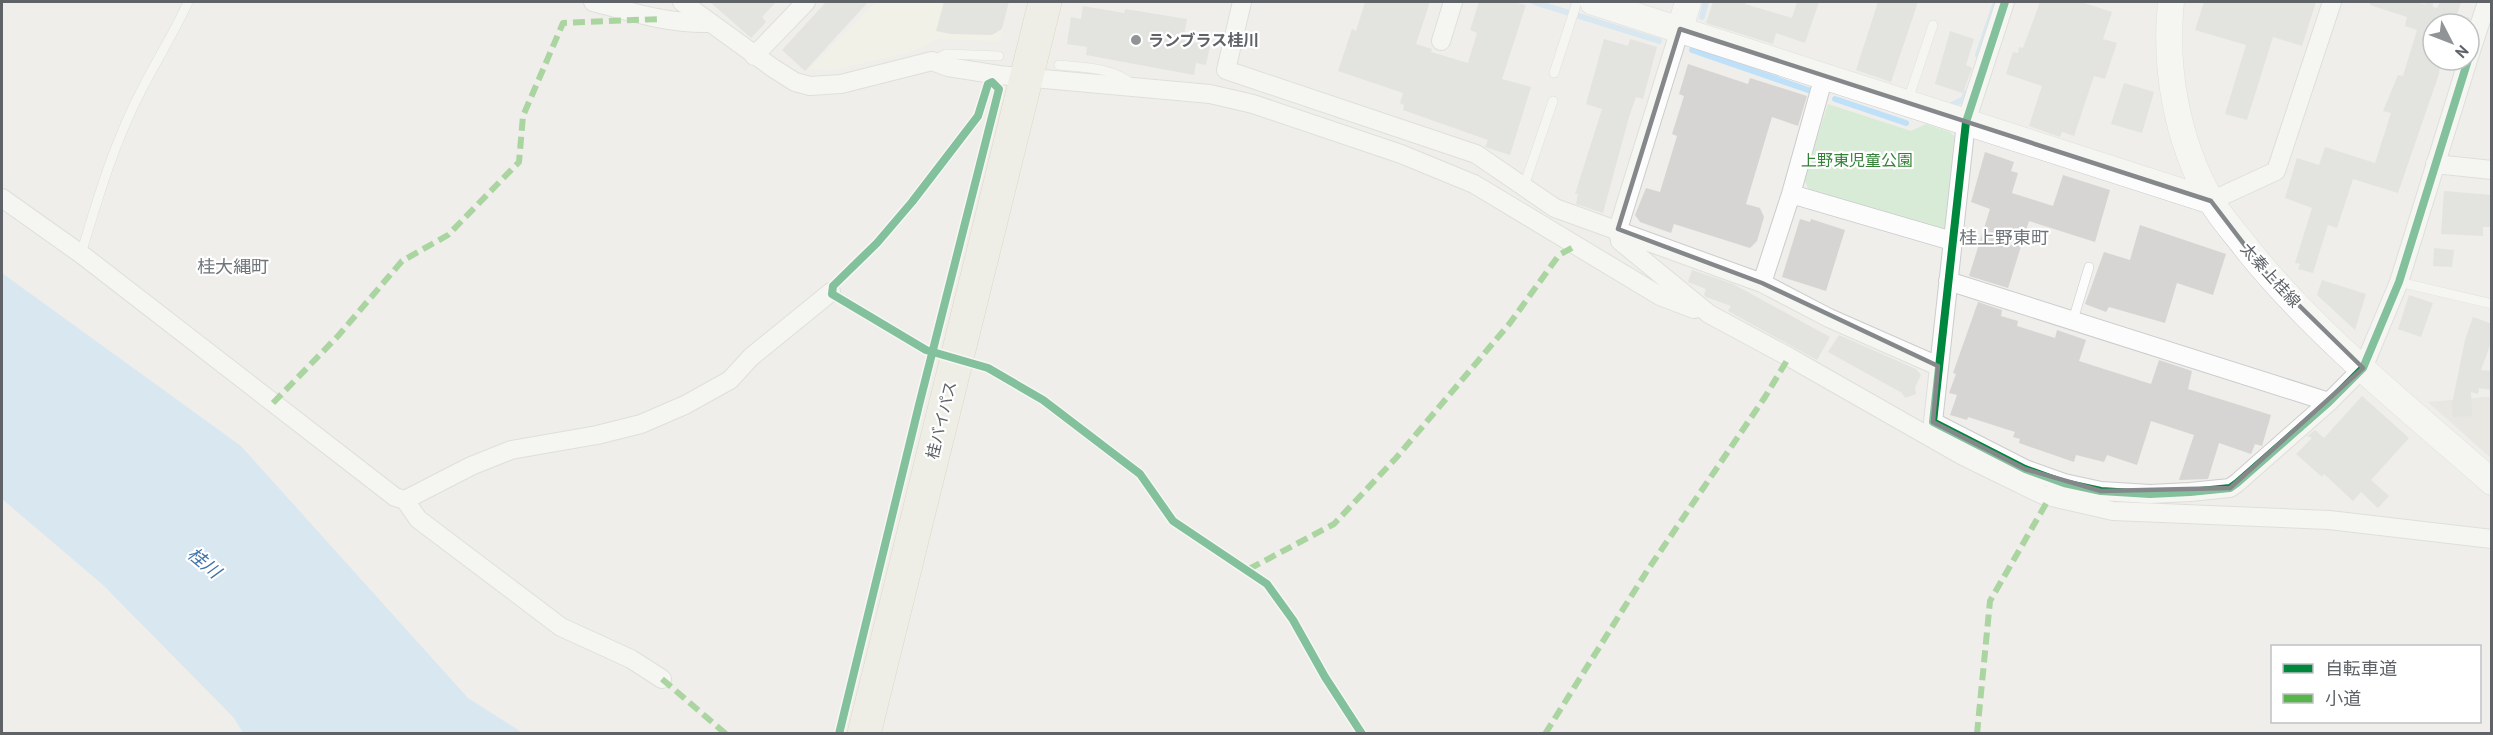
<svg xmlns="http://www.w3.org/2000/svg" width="2493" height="735" font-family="'PT Sans','Noto Sans JP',sans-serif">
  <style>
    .commercial { fill: #f7f3e4 }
    .industrial { fill: #dfddda }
    .green { fill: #d8ebd6 }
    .water { fill: #bfe0f9 }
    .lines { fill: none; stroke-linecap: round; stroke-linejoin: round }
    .stream { stroke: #bfe0f9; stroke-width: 6 }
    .building { fill: #d6d5d3 }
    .lane-casing { stroke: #cbcccc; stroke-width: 10 }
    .street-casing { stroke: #cbcccc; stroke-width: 20 }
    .secondary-casing { stroke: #cacacb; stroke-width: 27 }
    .highway-casing { stroke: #c8b996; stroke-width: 34 }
    .lane { stroke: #fdfcfc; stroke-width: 9 }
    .street { stroke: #fdfcfc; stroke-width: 18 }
    .secondary { stroke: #fdfcfc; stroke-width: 26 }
    .highway { stroke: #f0ede3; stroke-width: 33 }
    .quiet { stroke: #58b549; stroke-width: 6; stroke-dasharray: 12 6; stroke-linecap: butt }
    .cycleway-casing { stroke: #fff; stroke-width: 11 }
    .cycleway { stroke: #00873e; stroke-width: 8 }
    .marked { fill: none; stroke: #84888a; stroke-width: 4.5; stroke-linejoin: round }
    .poi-dot { fill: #919496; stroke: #fff; stroke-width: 2 }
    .labels { text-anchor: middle; stroke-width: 4.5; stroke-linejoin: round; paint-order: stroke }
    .poi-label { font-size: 16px; font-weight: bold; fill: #5f6368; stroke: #fff; text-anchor: start }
    .park-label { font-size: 16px; fill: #348238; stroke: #fff }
    .street-label { font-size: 16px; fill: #5f6368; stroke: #fff }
    .neighbourhood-label { font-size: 18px; fill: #70757a; stroke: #fff }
    .water-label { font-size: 18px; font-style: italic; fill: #4174aa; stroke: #fff }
  </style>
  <rect width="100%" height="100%" fill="#efeeea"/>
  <path class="commercial" d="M 876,2 L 1010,2 L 999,41 L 938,39 L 910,52 L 833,70 L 809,69 Z"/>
  <path class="industrial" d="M 2486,397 L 2491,397 L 2491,458 L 2428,402 Z"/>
  <path class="green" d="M 1828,104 L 1911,131 L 1926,124 L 1950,132 L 1954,136 L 1944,233 L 1810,193 L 1804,179 Z"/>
  <path class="water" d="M 2,273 L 241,446 L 468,698 L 523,733 L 243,733 L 234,718 L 103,585 L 2,499 Z"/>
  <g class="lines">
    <path class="stream" d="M 1534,2 L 1659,41
      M 1702,17 L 1706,2
      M 1692,50 L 1814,92
      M 1978,55 L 1996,2
      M 1835,99 L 1906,123
      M 1952,105 L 1964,99 L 1966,93"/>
  </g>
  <path class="building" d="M 710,2 L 776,2 L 762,17 L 766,22 L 751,38 Z
    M 826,2 L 868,2 L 805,71 L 782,50 Z
    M 944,2 L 1009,2 L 1002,29 L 992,35 L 951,34 L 936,31 Z
    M 1365,2 L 1430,2 L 1416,44 L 1432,49 L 1431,52 L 1468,63 L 1477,33 L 1470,30 L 1479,2 L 1513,2 L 1526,5 L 1502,79 L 1531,87 L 1510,155 L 1485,147 L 1488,140 L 1403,110 L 1404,105 L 1400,103 L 1403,93 L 1338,71 L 1352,29 L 1356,31 Z
    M 1713,2 L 1746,2 L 1745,4 L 1792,18 L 1797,2 L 1819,2 L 1805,43 L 1776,33 L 1773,44 L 1706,23 Z
    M 1878,2 L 1918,2 L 1891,82 L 1856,70 Z
    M 2040,2 L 2081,2 L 2112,12 L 2103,39 L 2117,43 L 2105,79 L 2094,76 L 2074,136 L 2062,132 L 2060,137 L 2029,126 L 2042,86 L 2006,74 L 2013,52 L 2018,53 L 2019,47 L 2023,48 Z
    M 2204,2 L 2316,2 L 2302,46 L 2273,37 L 2247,120 L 2225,114 L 2246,45 L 2195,30 Z
    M 2370,2 L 2415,2 L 2425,4 L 2425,2 L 2433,2 L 2433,7 L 2437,8 L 2440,2 L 2461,2 L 2457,15 L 2470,18 L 2468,24 L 2433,24 L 2433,60 L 2441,60 L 2439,74 L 2398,193 L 2353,179 L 2337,228 L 2328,225 L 2313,273 L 2298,269 L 2300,264 L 2295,263 L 2312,208 L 2285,198 L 2297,158 L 2319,165 L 2325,147 L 2375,163 L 2391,113 L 2383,111 L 2398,75 L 2403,76 L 2417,30 L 2405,26 L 2407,17 L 2370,5 Z
    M 1083,6 L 1124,13 L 1125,9 L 1187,19 L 1183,40 L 1210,46 L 1206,65 L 1196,63 L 1194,75 L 1086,55 L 1087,47 L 1067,44 L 1071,17 L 1081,19 Z
    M 1950,31 L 1974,39 L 1966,65 L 1972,68 L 1963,93 L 1935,84 Z
    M 1604,39 L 1628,46 L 1630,39 L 1657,47 L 1643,99 L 1636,97 L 1629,117 L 1603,213 L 1576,204 L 1578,194 L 1575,194 L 1602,109 L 1586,104 Z
    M 1688,64 L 1748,84 L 1750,78 L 1807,96 L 1798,126 L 1772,117 L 1746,204 L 1760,208 L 1764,217 L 1757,241 L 1750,248 L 1674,224 L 1671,233 L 1640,222 L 1635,215 L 1646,188 L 1660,192 L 1677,136 L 1672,134 L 1684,96 L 1679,94 Z
    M 2124,83 L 2154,92 L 2142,133 L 2111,124 Z
    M 1985,152 L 2014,162 L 2011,171 L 2018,173 L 2012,193 L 2053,206 L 2063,175 L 2110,190 L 2095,242 L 2029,221 L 2008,288 L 1969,276 L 1990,209 L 1971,202 Z
    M 2444,191 L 2492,195 L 2492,227 L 2483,227 L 2483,236 L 2441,234 Z
    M 1800,219 L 1810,222 L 1811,219 L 1845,230 L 1826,291 L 1782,277 Z
    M 2140,225 L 2226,254 L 2213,295 L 2177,283 L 2165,323 L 2109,307 L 2106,312 L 2085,304 L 2104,252 L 2130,260 Z
    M 2434,248 L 2454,250 L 2452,267 L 2433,266 Z
    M 1692,270 L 1733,284 L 1830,337 L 1817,360 L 1728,311 L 1731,306 L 1706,297 L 1704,295 L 1706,289 L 1688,282 Z
    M 2322,280 L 2366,294 L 2355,330 L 2317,295 Z
    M 2409,295 L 2433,303 L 2421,337 L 2398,329 Z
    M 1978,302 L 2002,310 L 2001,316 L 2018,321 L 2017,326 L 2055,338 L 2057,330 L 2086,340 L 2079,361 L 2151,384 L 2159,360 L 2192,371 L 2188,389 L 2271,415 L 2262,446 L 2255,444 L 2251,454 L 2219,443 L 2208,479 L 2179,480 L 2194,435 L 2151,421 L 2137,465 L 2107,455 L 2104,462 L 2076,455 L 2074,462 L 2019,443 L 2020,439 L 2013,437 L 2015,432 L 1968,417 L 1967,420 L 1950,415 L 1957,395 L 1949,393 L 1956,374 L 1953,373 Z
    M 2473,317 L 2492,324 L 2492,340 L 2481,370 L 2492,371 L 2492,390 L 2479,388 L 2478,394 L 2471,392 L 2472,416 L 2453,417 L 2452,404 L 2465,340 Z
    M 1839,335 L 1916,369 L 1921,375 L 1915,387 L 1916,394 L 1905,398 L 1902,393 L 1828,352 Z
    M 2362,396 L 2409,438 L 2371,480 L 2389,496 L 2378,508 L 2361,492 L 2353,501 L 2324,474 L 2322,477 L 2296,454 L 2312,438 L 2307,436 L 2315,430 L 2324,438 Z"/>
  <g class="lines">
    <g class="lane-casing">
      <path id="lane" d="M 934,60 L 946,54 L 999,56
        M 1059,65 C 1085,68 1111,67 1132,84
        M 1554,73 L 1577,2
        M 1907,103 L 1933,25
        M 1524,186 L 1553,101
        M 81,254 C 98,197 115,140 143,87 C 158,58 175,31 188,2
        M 2399,282 L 2492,304
        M 2073,320 L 2089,267"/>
    </g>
    <g class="street-casing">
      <path id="street" d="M 593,2 C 631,12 669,24 709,23
        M 682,2 L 773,68 L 795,82 L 810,86 L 841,84 L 932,61 L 948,67 L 999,75 L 1210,94 L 1253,104 L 1401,154 L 1474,184 L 1660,296 L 1694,309
        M 1242,2 L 1226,70 L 1476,154 L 1555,208 L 1762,283 L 1829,318 L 1938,366
        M 2005,2 L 1966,122 L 1933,422 L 2025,469 L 2064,483 L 2101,491 L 2150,494 L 2190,492 L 2230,488 L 2237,483 L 2329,402 L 2363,368 L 2399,282 L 2468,60
        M 1680,29 L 1618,229 L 1620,241 L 1709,314 L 1789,357 L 1963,456 L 2043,495 L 2113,511 L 2329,520 L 2492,539
        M 1441,41 L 1453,2
        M 754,56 L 806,2
        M 2469,57 L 2487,2
        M 2435,164 L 2492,170
        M 1791,194 L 1952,241
        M 2,198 L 81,254 L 395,497 L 405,500 L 418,519 L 561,627 L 631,659 L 662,679
        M 2211,201 L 2276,171 L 2332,2
        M 1948,281 L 2329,402
        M 1762,283 L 1791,194 L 1824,76
        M 405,500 L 471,466 L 511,450 L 597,435 L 641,424 L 685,405 L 730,380 L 751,357 L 831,292"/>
    </g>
    <g class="secondary-casing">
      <path id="secondary" d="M 1593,2 L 2211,201
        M 2171,2 C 2164,69 2177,140 2210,199 C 2220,217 2236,234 2248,250 C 2318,337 2408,408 2492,482
        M 1680,29 L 1688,2"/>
    </g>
    <g class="highway-casing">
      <path id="highway" d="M 864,734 L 1045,2"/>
    </g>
    <use href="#lane" class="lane"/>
    <use href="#street" class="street"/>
    <use href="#secondary" class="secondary"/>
    <use href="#highway" class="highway"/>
    <path class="quiet" d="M 273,403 L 338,336 L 402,261 L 448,235 L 519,162 L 523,116 L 563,23 L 660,19
      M 1249,569 L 1334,524 L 1396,458 L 1510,323 L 1559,255 L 1577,245
      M 662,679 L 726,734
      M 1545,734 L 1647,571 L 1765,397 L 1789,357
      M 1977,734 L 1990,601 L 2047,502"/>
    <g class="cycleway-casing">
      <path id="cycleway" d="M 2005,2 L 1966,122 L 1933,422 L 2025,469 L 2064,483 L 2101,491 L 2150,494 L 2190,492 L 2230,488 L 2237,483 L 2329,402 L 2363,368 L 2399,282 L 2468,60
        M 839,734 L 919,405 L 999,89 L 992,82 L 988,84 L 978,116 L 912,202 L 877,243 L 833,286 L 832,294 L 926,350 L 988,368 L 1043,400 L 1140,474 L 1173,521 L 1267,584 L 1293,620 L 1325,677 L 1362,734"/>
    </g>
    <use href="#cycleway" class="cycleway"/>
  </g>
  <path d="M0 0H2493V735H0ZM 1680,29 L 2211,201 L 2266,273 L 2363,368 L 2230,488 L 2101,491 L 2025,469 L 1933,422 L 1938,366 L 1762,283 L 1618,229 Z" fill="#efeeea" fill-opacity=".55" fill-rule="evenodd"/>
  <path class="marked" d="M 1680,29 L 2211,201 L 2266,273 L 2363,368 L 2230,488 L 2101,491 L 2025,469 L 1933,422 L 1938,366 L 1762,283 L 1618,229 Z"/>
  <circle class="poi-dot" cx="1136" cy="40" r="6"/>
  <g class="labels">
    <g class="poi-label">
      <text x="1148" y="46">ランブラス桂川</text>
    </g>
    <g class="park-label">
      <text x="1857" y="166">上野東児童公園</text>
    </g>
    <g class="street-label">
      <text transform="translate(2271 275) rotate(48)" y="6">太秦上桂線</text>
      <text transform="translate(941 420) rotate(-76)" y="6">桂バイパス</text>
    </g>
    <g class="neighbourhood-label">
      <text x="2004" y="244">桂上野東町</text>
      <text x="233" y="273">桂大縄町</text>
    </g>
    <g class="water-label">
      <text transform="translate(204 563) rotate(40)" y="6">桂川</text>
    </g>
  </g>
  <rect width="2493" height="735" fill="none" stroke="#5f6368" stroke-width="6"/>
  <rect x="2271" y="645" width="210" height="78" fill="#ffffff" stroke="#bfc1c3" stroke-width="1.5"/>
  <rect x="2283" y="664" width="30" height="9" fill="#00873e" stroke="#bfc1c3" stroke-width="1.5"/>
  <text x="2325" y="675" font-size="18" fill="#5f6368">自転車道</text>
  <rect x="2283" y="694" width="30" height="9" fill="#58b549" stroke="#bfc1c3" stroke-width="1.5"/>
  <text x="2325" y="705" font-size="18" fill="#5f6368">小道</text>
  <g transform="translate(2451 42) rotate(132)"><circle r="28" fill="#ffffff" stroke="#bfc1c3" stroke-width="1.5"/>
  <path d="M0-4.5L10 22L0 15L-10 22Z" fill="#919496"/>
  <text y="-9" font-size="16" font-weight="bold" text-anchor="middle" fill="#5f6368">N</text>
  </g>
</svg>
